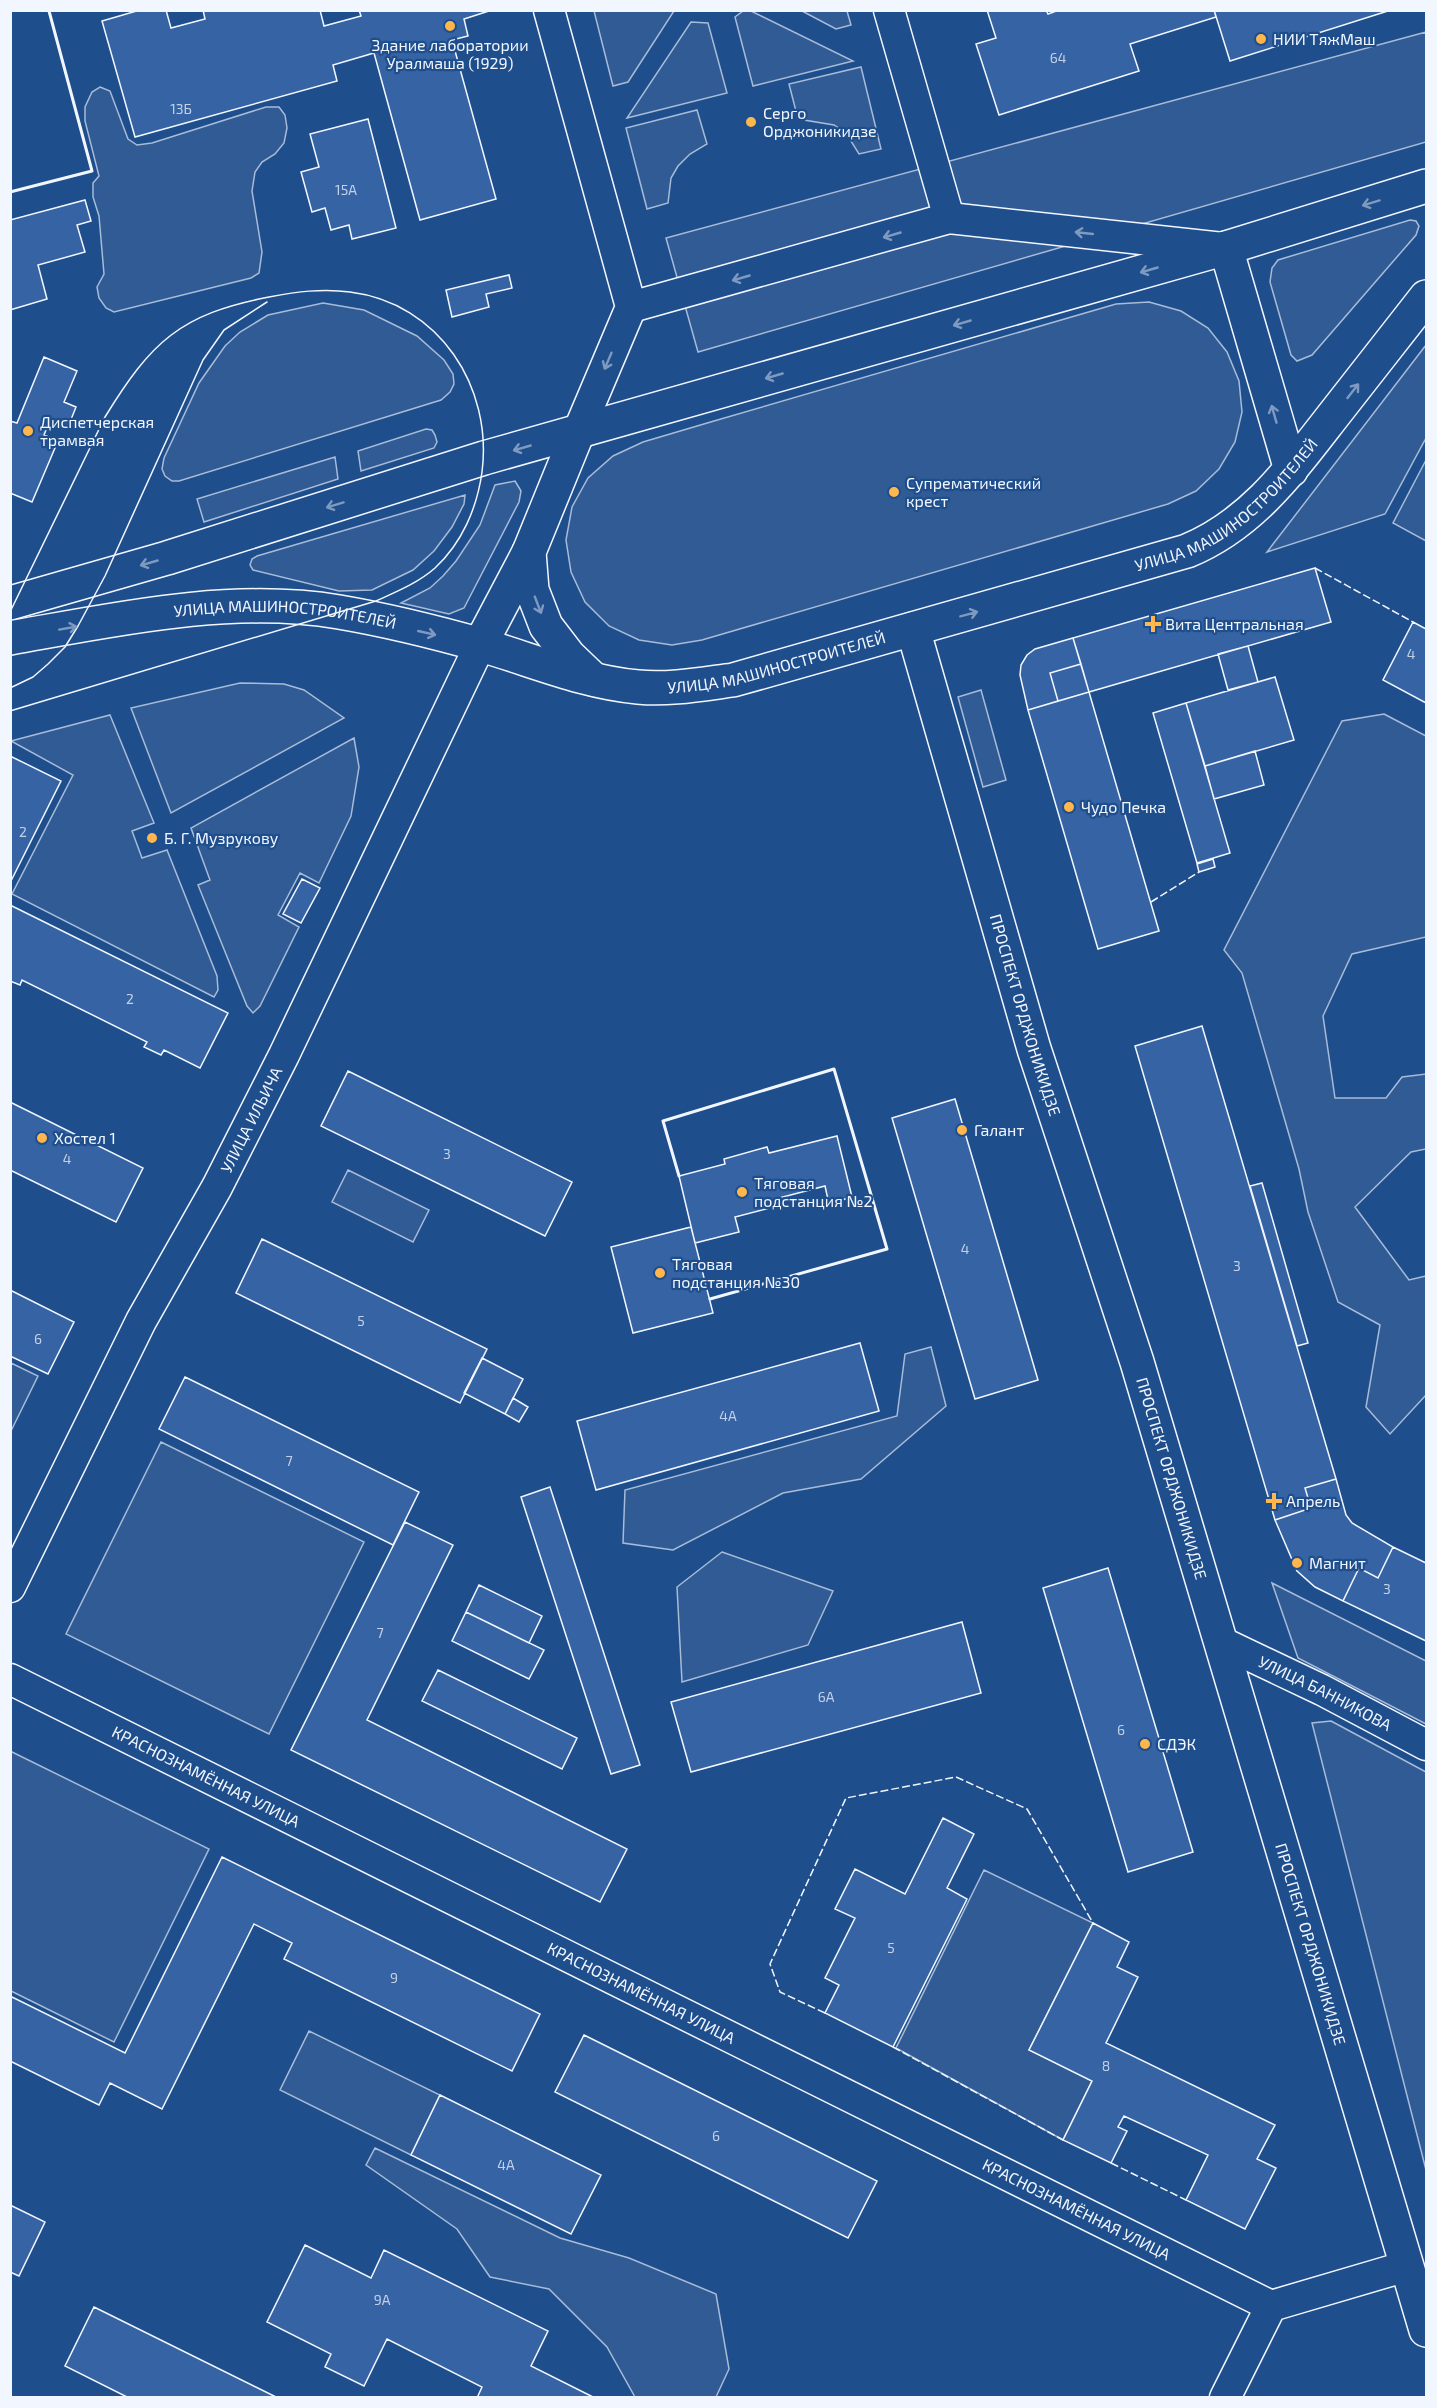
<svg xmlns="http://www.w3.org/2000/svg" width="1437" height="2408" font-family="'Exo 2',sans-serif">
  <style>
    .built { fill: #305b95; stroke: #a8bbd7; stroke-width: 1.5 }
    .building { fill: #3563a3; stroke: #f2f6ff; stroke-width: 1.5 }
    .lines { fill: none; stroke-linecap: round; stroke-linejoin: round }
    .street-casing { stroke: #f2f6ff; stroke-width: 33 }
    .secondary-casing { stroke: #f2f6ff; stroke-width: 36 }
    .street { stroke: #1f4e8c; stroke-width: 30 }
    .secondary { stroke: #1f4e8c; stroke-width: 33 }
    .tram { stroke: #f2f6ff; stroke-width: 1.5 }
    .fence { stroke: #f2f6ff; stroke-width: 1.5; stroke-dasharray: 8 3; stroke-linecap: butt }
    .wall { stroke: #f2f6ff; stroke-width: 3 }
    .oneway { stroke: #7e9ac0 }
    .poi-dot { fill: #ffb74d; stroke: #1f4e8c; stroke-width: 2 }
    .labels { text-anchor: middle; stroke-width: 4.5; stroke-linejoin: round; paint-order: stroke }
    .number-label { font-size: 14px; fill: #c3d1e8 }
    .poi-label { font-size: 16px; fill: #f2f6ff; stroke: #1f4e8c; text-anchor: start }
    .street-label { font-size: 16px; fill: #f2f6ff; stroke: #1f4e8c }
  </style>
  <rect width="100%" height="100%" fill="#1f4e8c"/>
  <path class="built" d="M 594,11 L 594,10 L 674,11 L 628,82 L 613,86 Z
    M 743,11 L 751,11 L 853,61 L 753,86 L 735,17 Z
    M 802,11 L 847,11 L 851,25 L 836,29 Z
    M 691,22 L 708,23 L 727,93 L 627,118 Z
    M 1426,32 L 1426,142 L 698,352 L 666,238 Z
    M 861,67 L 881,149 L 859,154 L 846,133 L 834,125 L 798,119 L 789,84 Z
    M 100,87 L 110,91 L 128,139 L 137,145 L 152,143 L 266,107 L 279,107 L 285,115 L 287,128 L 284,143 L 275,154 L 262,162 L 255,172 L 252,191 L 262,252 L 259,273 L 251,278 L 114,312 L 106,308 L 99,298 L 97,287 L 104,274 L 99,216 L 93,197 L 93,183 L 99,176 L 85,121 L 85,107 L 92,92 Z
    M 697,110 L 707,144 L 690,154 L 678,166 L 671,178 L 668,203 L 647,209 L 626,128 Z
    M 1410,220 L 1416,221 L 1419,226 L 1416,235 L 1312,355 L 1297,361 L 1291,355 L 1270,282 L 1272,268 L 1278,260 Z
    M 1149,302 L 1181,311 L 1208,328 L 1227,352 L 1239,381 L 1242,412 L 1235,442 L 1219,469 L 1196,491 L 1168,504 L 702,640 L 672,645 L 639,640 L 609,626 L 585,602 L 571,572 L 566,540 L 572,507 L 588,478 L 613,456 L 643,442 L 714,421 L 1116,304 Z
    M 323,303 L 364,310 L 417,336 L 444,360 L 453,374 L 454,384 L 450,392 L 441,400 L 179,481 L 172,481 L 165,476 L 162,469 L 164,458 L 199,383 L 225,346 L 240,332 L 268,315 Z
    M 1426,345 L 1426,438 L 1385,514 L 1267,552 Z
    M 426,429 L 432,430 L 435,435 L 437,442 L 434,448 L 361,471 L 358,451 Z
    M 335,457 L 338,479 L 204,522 L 197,499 Z
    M 1426,460 L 1426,541 L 1393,523 Z
    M 515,481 L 521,491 L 519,502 L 464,608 L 449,614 L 401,603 L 430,588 L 443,576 L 456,561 L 480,525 L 495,485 Z
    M 465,495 L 464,504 L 452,527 L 434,551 L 413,570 L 372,590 L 339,591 L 253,570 L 250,565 L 252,559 L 257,556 Z
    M 240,683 L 284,684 L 304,690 L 344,718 L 171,813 L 131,708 Z
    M 981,690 L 1006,780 L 983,787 L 958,697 Z
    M 1384,714 L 1426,736 L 1426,937 L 1352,954 L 1323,1016 L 1335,1098 L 1386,1098 L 1402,1077 L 1426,1074 L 1426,1149 L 1411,1152 L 1355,1207 L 1409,1280 L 1426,1276 L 1426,1395 L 1390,1434 L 1366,1407 L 1380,1325 L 1338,1302 L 1308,1212 L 1299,1169 L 1242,973 L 1224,950 L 1342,721 Z
    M 110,715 L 154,823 L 132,831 L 142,858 L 167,850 L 217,976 L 218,990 L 214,997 L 12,894 L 73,775 L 11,741 Z
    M 354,738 L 359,767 L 351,816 L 319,883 L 300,873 L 278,915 L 299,927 L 260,1006 L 253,1013 L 247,1006 L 198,885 L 210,880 L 191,828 Z
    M 348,1170 L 429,1210 L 413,1242 L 332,1202 Z
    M 931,1347 L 946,1406 L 861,1479 L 783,1493 L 673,1550 L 623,1543 L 625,1490 L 897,1416 L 905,1354 Z
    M 11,1363 L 38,1376 L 11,1431 Z
    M 161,1442 L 364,1542 L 269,1734 L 66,1634 Z
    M 722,1552 L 833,1591 L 808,1645 L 682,1682 L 677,1587 Z
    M 1272,1583 L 1426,1661 L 1426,1724 L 1298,1658 Z
    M 1331,1721 L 1426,1772 L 1426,2170 L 1312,1723 Z
    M 10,1751 L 209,1849 L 114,2042 L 11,1991 Z
    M 984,1870 L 1093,1923 L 1029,2050 L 1092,2081 L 1063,2140 L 896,2048 Z
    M 309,2031 L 440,2095 L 411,2155 L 280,2090 Z
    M 375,2148 L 560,2238 L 629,2258 L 716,2294 L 729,2369 L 716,2397 L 635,2397 L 607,2347 L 549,2289 L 490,2277 L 457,2229 L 366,2165 Z"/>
  <path class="building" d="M 140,10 L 166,10 L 171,28 L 205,19 L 203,10 L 320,10 L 324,26 L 361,16 L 359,10 L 492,10 L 464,19 L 468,36 L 452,40 L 496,199 L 420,220 L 374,53 L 333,65 L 337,81 L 135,137 L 102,21 Z
    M 987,10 L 1046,10 L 1048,14 L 1059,10 L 1214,10 L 1216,17 L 1130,44 L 1139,71 L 999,115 L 976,44 L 996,38 Z
    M 1214,10 L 1391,10 L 1230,61 Z
    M 368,119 L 396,228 L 352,239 L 349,225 L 331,230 L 325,208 L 312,212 L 301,172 L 319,167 L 310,134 Z
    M 85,200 L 91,221 L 77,225 L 85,252 L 38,265 L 47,299 L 10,310 L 10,220 Z
    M 509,275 L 512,288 L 486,294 L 489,307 L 452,317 L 446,290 Z
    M 44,357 L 77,371 L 64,402 L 76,407 L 68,427 L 50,420 L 44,435 L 58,441 L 32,502 L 10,493 L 10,421 L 17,423 Z
    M 1315,568 L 1331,622 L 1089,692 L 1073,638 Z
    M 1413,622 L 1426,629 L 1426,703 L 1383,680 Z
    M 1073,638 L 1081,664 L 1050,673 L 1058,701 L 1028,710 L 1020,675 L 1021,665 L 1027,655 L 1035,649 Z
    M 1248,646 L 1258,682 L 1228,690 L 1218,654 Z
    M 1081,664 L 1089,692 L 1058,701 L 1050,673 Z
    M 1275,677 L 1294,740 L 1205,766 L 1186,703 Z
    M 1089,692 L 1159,931 L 1098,949 L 1028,710 Z
    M 1186,703 L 1230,853 L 1197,863 L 1153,713 Z
    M 1255,751 L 1264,785 L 1214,799 L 1205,766 Z
    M 10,756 L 61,781 L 10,883 Z
    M 1213,859 L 1215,867 L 1199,872 L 1197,864 Z
    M 302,879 L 320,888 L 301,923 L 283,914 Z
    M 10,905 L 228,1013 L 200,1068 L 164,1050 L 161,1055 L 144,1047 L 147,1042 L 22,980 L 20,985 L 10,981 Z
    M 1202,1026 L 1336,1479 L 1305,1488 L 1311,1508 L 1275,1520 L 1135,1046 Z
    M 348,1071 L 572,1182 L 545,1236 L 321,1126 Z
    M 955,1099 L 1038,1380 L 975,1399 L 892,1118 Z
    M 10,1102 L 143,1168 L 116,1222 L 10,1170 Z
    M 837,1136 L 852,1197 L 829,1204 L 825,1186 L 779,1198 L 781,1205 L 735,1217 L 739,1232 L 695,1243 L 679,1176 L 725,1164 L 724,1159 L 767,1147 L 769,1153 Z
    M 1262,1183 L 1308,1343 L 1297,1346 L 1250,1186 Z
    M 691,1227 L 713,1313 L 633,1333 L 611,1247 Z
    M 262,1239 L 487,1349 L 460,1403 L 236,1293 Z
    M 10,1290 L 74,1322 L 48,1374 L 10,1356 Z
    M 860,1343 L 879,1411 L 596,1490 L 577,1421 Z
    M 482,1358 L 523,1379 L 505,1414 L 464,1393 Z
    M 185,1377 L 419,1492 L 393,1545 L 159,1429 Z
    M 513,1398 L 528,1407 L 519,1422 L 505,1414 Z
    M 1336,1479 L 1346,1515 L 1352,1523 L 1393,1547 L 1378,1578 L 1359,1568 L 1343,1601 L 1315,1587 L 1297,1571 L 1275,1520 L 1311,1508 L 1305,1488 Z
    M 550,1487 L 640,1765 L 611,1774 L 521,1497 Z
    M 405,1522 L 453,1545 L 367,1720 L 627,1849 L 600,1902 L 291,1750 Z
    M 1393,1547 L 1426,1563 L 1426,1641 L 1343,1601 L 1359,1568 L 1378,1578 Z
    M 1108,1568 L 1193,1852 L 1128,1872 L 1043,1588 Z
    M 479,1585 L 542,1616 L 529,1643 L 466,1612 Z
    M 466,1612 L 544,1650 L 529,1679 L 452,1641 Z
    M 962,1622 L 981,1693 L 691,1772 L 671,1702 Z
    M 438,1670 L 577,1738 L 562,1769 L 422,1701 Z
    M 943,1818 L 974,1834 L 947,1888 L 967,1899 L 893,2047 L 825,2013 L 839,1985 L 825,1978 L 855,1918 L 835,1909 L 855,1869 L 905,1894 Z
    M 222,1857 L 540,2014 L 512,2071 L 284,1959 L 292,1943 L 254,1924 L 162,2109 L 110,2083 L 99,2105 L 10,2061 L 10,1996 L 125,2053 Z
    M 1093,1923 L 1129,1942 L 1117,1967 L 1138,1977 L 1106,2043 L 1275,2125 L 1257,2159 L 1276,2168 L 1245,2229 L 1186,2200 L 1208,2155 L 1124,2116 L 1118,2127 L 1127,2131 L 1111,2163 L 1063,2140 L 1092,2081 L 1029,2050 Z
    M 584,2035 L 877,2181 L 848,2238 L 555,2092 Z
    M 440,2095 L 601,2175 L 571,2234 L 411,2155 Z
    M 10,2205 L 45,2222 L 19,2276 L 10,2272 Z
    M 305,2245 L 371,2278 L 384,2250 L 548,2331 L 531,2366 L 595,2398 L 477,2398 L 482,2387 L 387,2339 L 364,2386 L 325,2367 L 331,2354 L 267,2322 Z
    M 94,2307 L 278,2398 L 129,2398 L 65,2366 Z"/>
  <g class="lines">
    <g class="street-casing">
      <g id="street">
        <path d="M 549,10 L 631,307 L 578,432"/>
        <path d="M 889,10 L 949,218"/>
        <path d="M 631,307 L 949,218 L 1223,248"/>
        <path id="s1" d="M 10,1587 L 141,1321 L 217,1187 L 284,1055 L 480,645"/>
        <path id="s2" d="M 1221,1642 L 1322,1690 L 1426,1745"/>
        <path id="s3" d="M 10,1679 L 1271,2306"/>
        <path d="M 1225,2398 L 1271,2306 L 1407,2266"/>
      </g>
    </g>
    <g class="secondary-casing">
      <g id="secondary">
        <path d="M 1226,248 L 1291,470"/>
        <path d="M 578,432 L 529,552 L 532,590 L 546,626 L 569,656 L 593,679"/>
        <path d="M 10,603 L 167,558 L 484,458 L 1226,248 L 1426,186"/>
        <path id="s4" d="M 913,629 L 1034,1049 L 1137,1362 L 1426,2330"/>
        <path id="s5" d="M 10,638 C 117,619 231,594 339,612 C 386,620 435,632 481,645 C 533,660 583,682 638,687 C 669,690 702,684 733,680 L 1187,551 C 1253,524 1293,467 1336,412 C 1366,374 1396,335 1426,297"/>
        <path d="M 480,645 L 529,552"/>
      </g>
    </g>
    <use href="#street" class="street"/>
    <use href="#secondary" class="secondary"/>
    <path class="tram" d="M 10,612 L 105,417 C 151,342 180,314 269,297 C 296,292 322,288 350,292 C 439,303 493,387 482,472 C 477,508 462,543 435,568 C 418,583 396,592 376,601 L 10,711
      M 10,688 L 33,677 L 48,664 L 65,647 L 78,626 L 105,576 L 203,360 L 224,330 L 267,302"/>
    <path class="fence" d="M 1315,568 L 1413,622
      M 1151,902 L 1199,872
      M 825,2013 L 780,1992 L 770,1964 L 846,1798 L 956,1777 L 1027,1809 L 1093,1923
      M 893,2047 L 1063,2140
      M 1111,2163 L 1186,2200"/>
    <path class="wall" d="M 10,192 L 92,171 L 49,11 L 52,10
      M 679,1176 L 663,1121 L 834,1069 L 887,1249 L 710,1299"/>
  </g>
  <defs><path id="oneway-shaft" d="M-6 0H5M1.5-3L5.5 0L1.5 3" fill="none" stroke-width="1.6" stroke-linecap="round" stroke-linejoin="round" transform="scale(1.5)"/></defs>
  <g class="oneway">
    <use href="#oneway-shaft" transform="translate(1371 203) rotate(163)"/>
    <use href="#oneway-shaft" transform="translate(1084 233) rotate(-174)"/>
    <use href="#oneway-shaft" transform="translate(892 235) rotate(164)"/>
    <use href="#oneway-shaft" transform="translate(1149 270) rotate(164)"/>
    <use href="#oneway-shaft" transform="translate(741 278) rotate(164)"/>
    <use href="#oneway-shaft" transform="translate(962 323) rotate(164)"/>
    <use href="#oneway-shaft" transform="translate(608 361) rotate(113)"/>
    <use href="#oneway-shaft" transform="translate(774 376) rotate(164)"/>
    <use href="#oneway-shaft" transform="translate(1353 391) rotate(-52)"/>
    <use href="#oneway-shaft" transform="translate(1274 414) rotate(-106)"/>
    <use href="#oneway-shaft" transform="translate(522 448) rotate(164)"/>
    <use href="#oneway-shaft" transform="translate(335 505) rotate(163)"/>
    <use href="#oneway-shaft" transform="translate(149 563) rotate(164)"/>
    <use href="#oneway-shaft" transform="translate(538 605) rotate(69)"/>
    <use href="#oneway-shaft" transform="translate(969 614) rotate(-15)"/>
    <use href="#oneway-shaft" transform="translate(68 628) rotate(-10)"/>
    <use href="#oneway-shaft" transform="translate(427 633) rotate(13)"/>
  </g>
  <g class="poi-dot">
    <circle cx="450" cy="26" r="6"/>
    <circle cx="1261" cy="39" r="6"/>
    <circle cx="751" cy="122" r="6"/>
    <circle cx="28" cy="431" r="6"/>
    <circle cx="894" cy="492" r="6"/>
    <path d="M1150 615h6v6h6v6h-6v6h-6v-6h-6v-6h6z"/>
    <circle cx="1069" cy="807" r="6"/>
    <circle cx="152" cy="838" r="6"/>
    <circle cx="962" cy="1130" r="6"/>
    <circle cx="42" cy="1138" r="6"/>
    <circle cx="742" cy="1192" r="6"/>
    <circle cx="660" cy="1273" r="6"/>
    <path d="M1271 1492h6v6h6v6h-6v6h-6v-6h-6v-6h6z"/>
    <circle cx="1297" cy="1563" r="6"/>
    <circle cx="1145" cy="1744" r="6"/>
  </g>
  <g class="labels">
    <g class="number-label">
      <text x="1058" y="63">64</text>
      <text x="181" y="114">13Б</text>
      <text x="346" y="195">15А</text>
      <text x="1411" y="659">4</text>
      <text x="23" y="837">2</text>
      <text x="130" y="1004">2</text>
      <text x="447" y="1159">3</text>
      <text x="67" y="1164">4</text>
      <text x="965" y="1254">4</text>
      <text x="1237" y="1271">3</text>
      <text x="361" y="1326">5</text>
      <text x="38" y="1344">6</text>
      <text x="728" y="1421">4А</text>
      <text x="289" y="1466">7</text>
      <text x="1387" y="1594">3</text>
      <text x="380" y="1638">7</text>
      <text x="826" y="1702">6А</text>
      <text x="1121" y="1735">6</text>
      <text x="891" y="1953">5</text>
      <text x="394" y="1983">9</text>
      <text x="1106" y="2071">8</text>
      <text x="716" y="2141">6</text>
      <text x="506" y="2170">4А</text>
      <text x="382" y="2305">9А</text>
    </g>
    <g class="poi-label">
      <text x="1273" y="45">НИИ ТяжМаш</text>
      <text x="450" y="51" text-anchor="middle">Здание лаборатории<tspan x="450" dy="18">Уралмаша (1929)</tspan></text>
      <text x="763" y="119">Серго<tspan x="763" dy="18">Орджоникидзе</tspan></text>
      <text x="40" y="428">Диспетчерская<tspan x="40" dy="18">трамвая</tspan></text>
      <text x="906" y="489">Супрематический<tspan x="906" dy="18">крест</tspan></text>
      <text x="1165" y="630">Вита Центральная</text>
      <text x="1081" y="813">Чудо Печка</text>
      <text x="164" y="844">Б. Г. Музрукову</text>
      <text x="974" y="1136">Галант</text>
      <text x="54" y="1144">Хостел 1</text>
      <text x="754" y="1189">Тяговая<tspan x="754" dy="18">подстанция №2</tspan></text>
      <text x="672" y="1270">Тяговая<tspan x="672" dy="18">подстанция №30</tspan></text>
      <text x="1286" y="1507">Апрель</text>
      <text x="1309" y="1569">Магнит</text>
      <text x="1157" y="1750">СДЭК</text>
    </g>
    <g class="street-label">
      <text dy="6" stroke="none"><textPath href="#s5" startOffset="1266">УЛИЦА МАШИНОСТРОИТЕЛЕЙ</textPath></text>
      <text dy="6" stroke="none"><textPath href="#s5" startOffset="278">УЛИЦА МАШИНОСТРОИТЕЛЕЙ</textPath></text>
      <text dy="6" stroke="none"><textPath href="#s5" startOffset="782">УЛИЦА МАШИНОСТРОИТЕЛЕЙ</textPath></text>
      <text dy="6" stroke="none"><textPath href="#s4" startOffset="402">ПРОСПЕКТ ОРДЖОНИКИДЗЕ</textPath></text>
      <text dy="6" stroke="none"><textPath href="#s1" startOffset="526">УЛИЦА ИЛЬИЧА</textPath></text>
      <text dy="6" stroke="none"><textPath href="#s4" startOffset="888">ПРОСПЕКТ ОРДЖОНИКИДЗЕ</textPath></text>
      <text dy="6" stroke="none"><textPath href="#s2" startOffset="116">УЛИЦА БАННИКОВА</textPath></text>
      <text dy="6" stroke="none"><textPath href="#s3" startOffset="219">КРАСНОЗНАМЁННАЯ УЛИЦА</textPath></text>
      <text dy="6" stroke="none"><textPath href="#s4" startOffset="1374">ПРОСПЕКТ ОРДЖОНИКИДЗЕ</textPath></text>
      <text dy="6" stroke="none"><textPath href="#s3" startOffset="705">КРАСНОЗНАМЁННАЯ УЛИЦА</textPath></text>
      <text dy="6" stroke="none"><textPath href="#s3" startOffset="1191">КРАСНОЗНАМЁННАЯ УЛИЦА</textPath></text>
    </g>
  </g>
  <rect width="1437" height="2408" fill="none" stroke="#f2f6ff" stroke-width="24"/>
</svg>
